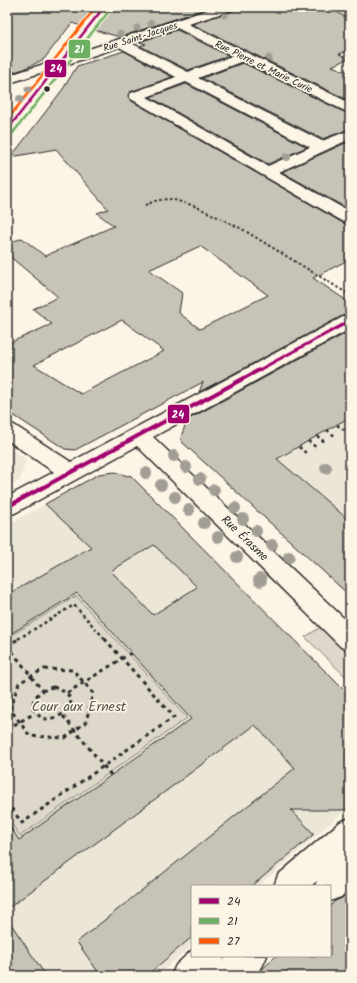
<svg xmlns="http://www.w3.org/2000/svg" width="357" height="983" font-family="Kalam,sans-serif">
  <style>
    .built { fill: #ece6d7 }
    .green { fill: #ded8ca; stroke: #84827a }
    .building { fill: #c8c3b7; stroke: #2b2b2b; fill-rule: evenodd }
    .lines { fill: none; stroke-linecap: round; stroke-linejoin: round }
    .minor-casing { stroke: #2b2b2b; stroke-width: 3 }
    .path-far2 { stroke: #2b2b2b; stroke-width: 2; stroke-dasharray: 2.5 2.5; stroke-linecap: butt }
    .path-far1 { stroke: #2b2b2b; stroke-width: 2.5; stroke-dasharray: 3 3; stroke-linecap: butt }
    .path { stroke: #2b2b2b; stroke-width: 3; stroke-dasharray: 4 4; stroke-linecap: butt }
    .minor { fill: #fcf5e5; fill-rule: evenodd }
    .bus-1-far2-casing { stroke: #fcf5e5; stroke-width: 4.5 }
    .bus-1-far1-casing { stroke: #fcf5e5; stroke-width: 5.5 }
    .bus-1-casing { stroke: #fcf5e5; stroke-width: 7 }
    .bus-2-casing { stroke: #fcf5e5; stroke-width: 4.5 }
    .bus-3-casing { stroke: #fcf5e5; stroke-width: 4.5 }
    .bus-1-far2 { stroke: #a0006e; stroke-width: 2.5 }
    .bus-1-far1 { stroke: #a0006e; stroke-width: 3 }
    .bus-1 { stroke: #a0006e; stroke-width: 4 }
    .bus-2 { stroke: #6cb061; stroke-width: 2.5 }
    .bus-3 { stroke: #ff5a00; stroke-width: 2.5 }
    .tree { fill: #a29e95 }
    .bus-dot { fill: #2b2b2b; stroke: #fcf5e5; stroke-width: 1.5 }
    .labels { text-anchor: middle; stroke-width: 3.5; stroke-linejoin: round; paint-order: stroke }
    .far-street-label { font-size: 10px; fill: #2b2b2b; stroke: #fcf5e5 }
    .street-label { font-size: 12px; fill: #2b2b2b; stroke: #fcf5e5 }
    .near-park-label { font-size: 14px; fill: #585653; stroke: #fcf5e5 }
    .line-badge { stroke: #fcf5e5; stroke-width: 1.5 }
    .badge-label { font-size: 11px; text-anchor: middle; font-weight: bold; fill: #fff }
  </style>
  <rect width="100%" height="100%" fill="#fcf5e5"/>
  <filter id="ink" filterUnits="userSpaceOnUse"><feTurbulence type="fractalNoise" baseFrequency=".025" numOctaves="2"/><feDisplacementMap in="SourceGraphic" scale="8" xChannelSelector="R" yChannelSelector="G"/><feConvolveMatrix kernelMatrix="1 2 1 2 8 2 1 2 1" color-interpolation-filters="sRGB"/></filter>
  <g filter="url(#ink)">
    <path class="built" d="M 350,336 L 350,596 L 182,441 L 181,437 L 183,431 L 186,427 Z
      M 7,446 L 26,459 L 20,480 L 7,486 Z
      M 101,473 L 106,474 L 128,476 L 350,696 L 350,806 L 259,886 L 192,886 L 192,945 L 157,976 L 7,976 L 7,525 Z"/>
    <path class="green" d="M 76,596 L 187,718 L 20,836 L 7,817 L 7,638 Z
      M 321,627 L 350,655 L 350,681 L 305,637 Z"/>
    <path class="building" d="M 7,7 L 96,7 L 81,26 L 72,23 L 44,59 L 24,69 L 7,74 Z
      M 111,7 L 211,7 L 120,37 L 94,30 Z
      M 235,7 L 329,7 L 350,20 L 350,50 L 339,54 L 349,58 L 332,66 L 350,73 L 350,101 L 192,24 L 232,11 Z
      M 177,30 L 229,56 L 188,70 L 140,46 L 146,44 L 139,42 Z
      M 124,51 L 172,77 L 130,92 L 128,95 L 130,100 L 343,223 L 350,225 L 350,259 L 313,278 L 350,303 L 350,314 L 342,316 L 199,392 L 203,382 L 75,450 L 65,449 L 7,411 L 7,344 L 52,324 L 33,309 L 58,297 L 7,254 L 7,244 L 22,238 L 45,256 L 114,226 L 97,213 L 108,209 L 56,149 L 11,157 L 63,89 L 77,66 ZM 200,246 L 268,295 L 200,329 L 179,313 L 182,293 L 149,270 ZM 122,320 L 164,351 L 81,394 L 34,365 Z
      M 243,63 L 344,112 L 350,113 L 350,129 L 322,139 L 202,78 Z
      M 186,84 L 307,147 L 268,164 L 150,97 Z
      M 350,141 L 350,210 L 282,172 Z
      M 350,331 L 350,417 L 277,459 L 350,521 L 350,596 L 182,442 L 181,437 L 187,420 Z
      M 115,472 L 128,476 L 130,475 L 350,696 L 350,808 L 342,810 L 291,810 L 314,834 L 252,886 L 192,886 L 192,937 L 146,976 L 101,976 L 77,942 L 295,768 L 255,725 L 7,909 L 7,822 L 19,840 L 191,719 L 77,593 L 7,636 L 7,595 L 91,547 L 45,504 L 99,474 ZM 154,545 L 197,587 L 153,615 L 111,571 Z
      M 350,890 L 350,976 L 255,976 L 276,956 L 330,956 L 330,906 L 335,901 L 342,898 Z
      M 7,918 L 46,976 L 7,976 Z"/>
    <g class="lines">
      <g class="minor-casing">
        <path id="minor" d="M 98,7 L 110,7 L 74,54 L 216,7 L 234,7 L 232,10 L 188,24 L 350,103 L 350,112 L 345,111 L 243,61 L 198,78 L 322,141 L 350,130 L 350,139 L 279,172 L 350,212 L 350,224 L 344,222 L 131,99 L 129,96 L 131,93 L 176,77 L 119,47 L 65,65 L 12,133 L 7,134 L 7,121 L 46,71 L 7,84 L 7,76 L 56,60 ZM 177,28 L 233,56 L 188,72 L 131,43 ZM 186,82 L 310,147 L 268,166 L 147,97 Z
          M 350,315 L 350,329 L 153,437 L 350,624 L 350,650 L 341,647 L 137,446 L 15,513 L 7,515 L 7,497 L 54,472 L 7,440 L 7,423 L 14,425 L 71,462 L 343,317 Z
          M 350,818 L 350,851 L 346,855 L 350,853 L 350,888 L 341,897 L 330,901 L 330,886 L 315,886 L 317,881 L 311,886 L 274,886 L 278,875 L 340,822 Z
          M 192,950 L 192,956 L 225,956 L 223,960 L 227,956 L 267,956 L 262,967 L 253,976 L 213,976 L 214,972 L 211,976 L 171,976 L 176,965 Z"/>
      </g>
      <path class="path-far2" d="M 145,205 L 158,200 L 171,199 L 195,206 L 242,229 L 350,295"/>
      <path class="path-far1" d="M 347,419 L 350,422
        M 337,425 L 346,431
        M 327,430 L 336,437
        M 317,436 L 326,443
        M 308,441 L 317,448
        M 299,447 L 307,454
        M 18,639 L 74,605 L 105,639"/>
      <path class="path" d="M 7,645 L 42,690
        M 7,646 L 20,638
        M 44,669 L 73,670 L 93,693 L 86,722 L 65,738 L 30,736 L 10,709 L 19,683 Z
        M 53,687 C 85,696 69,720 42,719 L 33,709 C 31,696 42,690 53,687 Z
        M 67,693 L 131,653
        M 63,716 L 111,775
        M 7,729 L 35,713
        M 7,802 L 22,823 L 174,717 L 104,638"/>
      <use href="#minor" class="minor"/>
      <g class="bus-1-far2-casing">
        <path id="bus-1-far2" d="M 7,130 L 104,7"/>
      </g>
      <g class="bus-1-far1-casing">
        <path id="bus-1-far1" d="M 257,371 L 350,321"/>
      </g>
      <g class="bus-1-casing">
        <path id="bus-1" d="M 7,507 L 259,370"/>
      </g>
      <g class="bus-2-casing">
        <path id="bus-2" d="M 12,134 L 109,11"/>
      </g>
      <g class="bus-3-casing">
        <path id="bus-3" d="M 7,120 L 96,7"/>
      </g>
      <use href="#bus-1-far2" class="bus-1-far2"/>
      <use href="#bus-1-far1" class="bus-1-far1"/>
      <use href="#bus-1" class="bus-1"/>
      <use href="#bus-2" class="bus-2"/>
      <use href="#bus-3" class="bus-3"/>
    </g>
    <g class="tree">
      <circle cx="225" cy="15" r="3.5"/>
      <circle cx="151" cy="23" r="3.5"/>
      <circle cx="137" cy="28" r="3.5"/>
      <circle cx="120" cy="34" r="3.5"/>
      <circle cx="269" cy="58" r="3.5"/>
      <circle cx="28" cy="89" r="3.5"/>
      <circle cx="20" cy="99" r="4"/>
      <circle cx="287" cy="157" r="4"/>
      <circle cx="174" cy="456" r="6"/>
      <circle cx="186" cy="467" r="6"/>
      <circle cx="326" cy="468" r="6"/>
      <circle cx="146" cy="473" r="6"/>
      <circle cx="200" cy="479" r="6"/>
      <circle cx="161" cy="485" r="6"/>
      <circle cx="214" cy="490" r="6"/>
      <circle cx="175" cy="497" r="6"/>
      <circle cx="235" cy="508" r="6"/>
      <circle cx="189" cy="510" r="6"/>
      <circle cx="243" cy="519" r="6"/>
      <circle cx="204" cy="523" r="6"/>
      <circle cx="256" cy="531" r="6"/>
      <circle cx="218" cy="537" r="6"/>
      <circle cx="272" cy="545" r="6"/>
      <circle cx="237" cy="557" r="6"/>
      <circle cx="289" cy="557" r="6"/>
      <circle cx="260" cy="580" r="7"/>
    </g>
  </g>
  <circle class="bus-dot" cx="47" cy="89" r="3.5"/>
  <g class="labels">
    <g class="far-street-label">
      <text transform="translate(140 36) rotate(-18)" y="4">Rue Saint-Jacques</text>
      <text transform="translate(264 66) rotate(26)" y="4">Rue Pierre et Marie Curie</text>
    </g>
    <g class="street-label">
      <text transform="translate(245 538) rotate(44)" y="4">Rue Érasme</text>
    </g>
    <g class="near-park-label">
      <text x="79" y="711">Cour aux Ernest</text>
    </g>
  </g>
  <g class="line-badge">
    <rect x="68" y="39" width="23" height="20" rx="4" fill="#6cb061"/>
    <rect x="44" y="59" width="23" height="19" rx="4" fill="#a0006e"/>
    <rect x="167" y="404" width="23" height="20" rx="4" fill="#a0006e"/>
  </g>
  <g class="badge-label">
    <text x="79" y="53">21</text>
    <text x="56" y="72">24</text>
    <text x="178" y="418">24</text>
  </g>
  <rect width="357" height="983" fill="none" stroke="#fcf5e5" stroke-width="24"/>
  <rect x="12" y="12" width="333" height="959" fill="none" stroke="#2b2b2b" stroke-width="1.5" filter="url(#ink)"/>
  <rect x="191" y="885" width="140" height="72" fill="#fcf5e5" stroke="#a8a49b"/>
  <rect x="199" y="898" width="20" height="6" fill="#a0006e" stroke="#a8a49b"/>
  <text x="227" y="905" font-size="12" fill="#2b2b2b">24</text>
  <rect x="199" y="918" width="20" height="6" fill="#6cb061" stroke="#a8a49b"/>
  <text x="227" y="925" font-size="12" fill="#2b2b2b">21</text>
  <rect x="199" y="938" width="20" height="6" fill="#ff5a00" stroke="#a8a49b"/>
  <text x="227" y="945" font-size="12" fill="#2b2b2b">27</text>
</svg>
